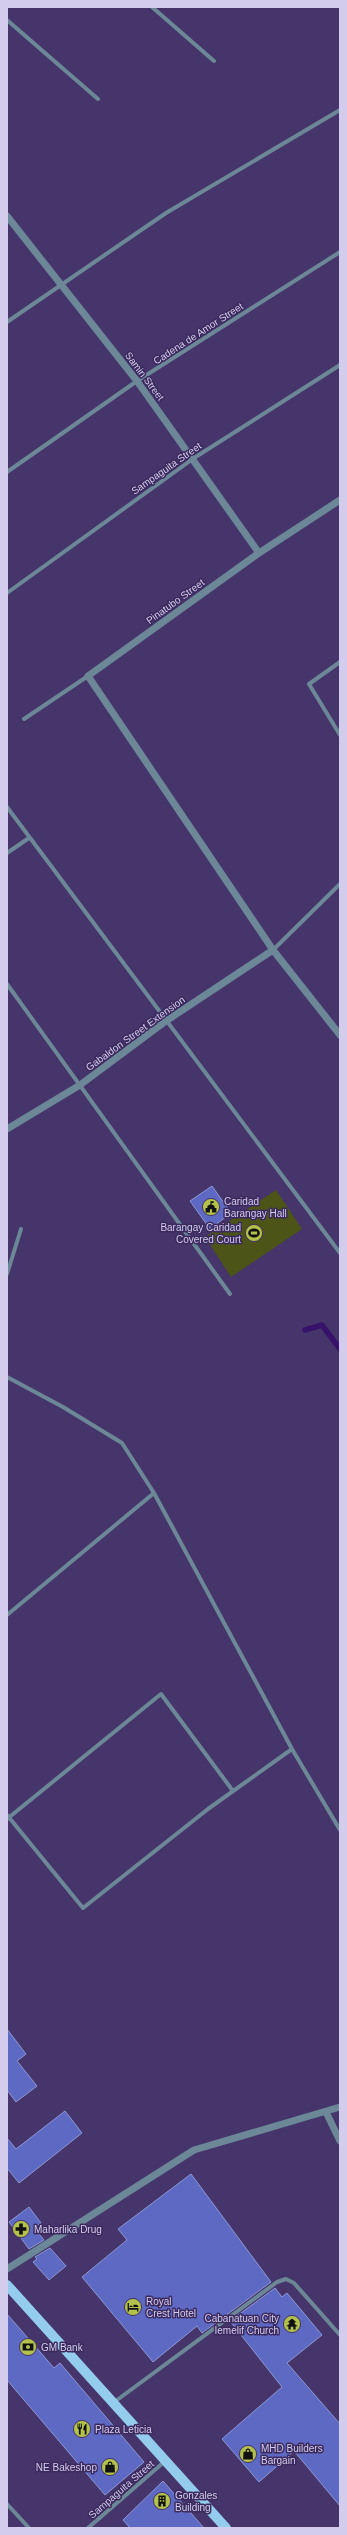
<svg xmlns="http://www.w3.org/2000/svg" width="347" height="2535" font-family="Helvetica,sans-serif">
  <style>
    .green { fill: #4d5417 }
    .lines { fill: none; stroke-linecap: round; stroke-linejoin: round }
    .stream { stroke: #37126a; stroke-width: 5.5 }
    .building { fill: #5e69c4; stroke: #8d98d4 }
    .minor { stroke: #6c8798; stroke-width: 4 }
    .tertiary { stroke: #6c8798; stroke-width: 7 }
    .primary { stroke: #94ccee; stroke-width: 10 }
    .labels { text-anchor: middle; stroke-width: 3; stroke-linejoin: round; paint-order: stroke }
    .street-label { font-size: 10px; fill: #d3ccec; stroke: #3b2a5e }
    .poi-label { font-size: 10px; fill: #d3ccec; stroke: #3b2a5e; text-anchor: start }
  </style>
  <rect width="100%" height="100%" fill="#45356a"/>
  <path class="green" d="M 276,1190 L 302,1229 L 231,1277 L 205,1237 Z"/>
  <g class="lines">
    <path class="stream" d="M 305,1330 L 322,1325 L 340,1349"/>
  </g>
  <path class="building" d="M 212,1186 L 231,1213 L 210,1229 L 190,1201 Z
    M 7,2029 L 26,2054 L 17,2061 L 37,2086 L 16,2102 L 7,2090 Z
    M 65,2111 L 82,2133 L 19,2183 L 7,2168 L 7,2138 L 16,2149 Z
    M 191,2174 L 271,2282 L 202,2333 L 197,2326 L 153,2362 L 82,2277 L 127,2240 L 118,2229 Z
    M 29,2207 L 41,2223 L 34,2228 L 44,2240 L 29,2249 L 9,2222 Z
    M 50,2248 L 66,2266 L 49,2280 L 33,2262 L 37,2259 L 35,2257 Z
    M 275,2288 L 282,2297 L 287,2293 L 322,2335 L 287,2363 L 340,2424 L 340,2506 L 294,2451 L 259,2482 L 222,2439 L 282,2387 L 230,2321 Z
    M 7,2314 L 54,2368 L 60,2363 L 144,2462 L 105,2495 L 7,2380 Z
    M 163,2481 L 204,2528 L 130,2528 L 123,2520 Z"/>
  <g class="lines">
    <path class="minor" d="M 152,7 L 214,61
      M 7,20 L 98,99
      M 7,322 L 166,213 L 340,110
      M 7,472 L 137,381 L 340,252
      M 7,593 L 194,458 L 340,365
      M 340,662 L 309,684 L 340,735
      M 24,719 L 88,676
      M 7,807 L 340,1253
      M 7,853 L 29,838
      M 273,950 L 340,884
      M 7,984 L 230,1294
      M 7,1274 L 21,1229
      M 7,1377 L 63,1407 L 122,1443 L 154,1493 L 292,1749 L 340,1830
      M 7,1615 L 154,1493
      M 7,1815 L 83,1908 L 208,1809 L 292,1749
      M 7,1819 L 161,1694 L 233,1791
      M 113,2403 L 277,2282 L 286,2279 L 294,2283 L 340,2335
      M 7,2504 L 29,2528
      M 88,2528 L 164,2462"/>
    <path class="tertiary" d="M 7,216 L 137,381 L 259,553
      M 340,500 L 259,553 L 88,676 L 273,950 L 340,1035
      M 7,1129 L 80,1085 L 166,1021 L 273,950
      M 326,2112 L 340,2141
      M 7,2269 L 194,2150 L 340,2107"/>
    <path class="primary" d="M 7,2285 L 226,2528"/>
  </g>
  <defs>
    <g id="civic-disc" transform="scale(0.9)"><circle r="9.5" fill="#b3c24b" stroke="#3b2a5e"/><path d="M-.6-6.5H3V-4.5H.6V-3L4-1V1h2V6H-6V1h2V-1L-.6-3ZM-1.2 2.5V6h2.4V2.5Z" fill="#111"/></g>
    <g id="stadium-disc" transform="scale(0.9)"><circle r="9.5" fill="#b3c24b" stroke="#3b2a5e"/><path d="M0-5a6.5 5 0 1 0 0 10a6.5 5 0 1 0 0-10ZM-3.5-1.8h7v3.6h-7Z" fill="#111"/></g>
    <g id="pharmacy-disc" transform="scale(0.9)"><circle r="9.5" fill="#b3c24b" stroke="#3b2a5e"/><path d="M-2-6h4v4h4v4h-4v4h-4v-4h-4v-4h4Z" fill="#111"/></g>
    <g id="hotel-disc" transform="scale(0.9)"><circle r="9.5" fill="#b3c24b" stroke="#3b2a5e"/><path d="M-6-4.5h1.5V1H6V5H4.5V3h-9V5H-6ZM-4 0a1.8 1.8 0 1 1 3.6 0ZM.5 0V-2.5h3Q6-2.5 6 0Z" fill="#111"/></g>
    <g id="temple-disc" transform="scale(0.9)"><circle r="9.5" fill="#b3c24b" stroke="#3b2a5e"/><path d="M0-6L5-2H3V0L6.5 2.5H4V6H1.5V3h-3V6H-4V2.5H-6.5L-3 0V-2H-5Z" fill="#111"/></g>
    <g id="bank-disc" transform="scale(0.9)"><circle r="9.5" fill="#b3c24b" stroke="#3b2a5e"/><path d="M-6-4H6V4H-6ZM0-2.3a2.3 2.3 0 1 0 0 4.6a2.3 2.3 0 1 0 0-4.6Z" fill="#111"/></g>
    <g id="restaurant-disc" transform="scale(0.9)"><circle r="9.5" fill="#b3c24b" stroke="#3b2a5e"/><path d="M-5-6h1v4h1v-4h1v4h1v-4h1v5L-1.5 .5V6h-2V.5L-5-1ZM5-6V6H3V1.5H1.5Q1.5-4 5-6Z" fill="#111"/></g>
    <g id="shop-disc" transform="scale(0.9)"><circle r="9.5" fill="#b3c24b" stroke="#3b2a5e"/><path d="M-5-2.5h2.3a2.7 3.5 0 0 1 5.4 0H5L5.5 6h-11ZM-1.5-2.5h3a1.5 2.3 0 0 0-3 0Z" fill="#111"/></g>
    <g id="building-disc" transform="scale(0.9)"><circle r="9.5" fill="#b3c24b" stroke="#3b2a5e"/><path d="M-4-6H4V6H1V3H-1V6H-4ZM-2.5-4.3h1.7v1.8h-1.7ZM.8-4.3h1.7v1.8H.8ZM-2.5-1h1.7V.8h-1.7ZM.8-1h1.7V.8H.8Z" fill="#111"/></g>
  </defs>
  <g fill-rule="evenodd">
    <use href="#civic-disc" x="211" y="1207"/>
    <use href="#stadium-disc" x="254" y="1233"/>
    <use href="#pharmacy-disc" x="21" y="2229"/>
    <use href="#hotel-disc" x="133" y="2307"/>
    <use href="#temple-disc" x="292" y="2324"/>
    <use href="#bank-disc" x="28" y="2347"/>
    <use href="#restaurant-disc" x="82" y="2429"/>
    <use href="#shop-disc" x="248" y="2454"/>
    <use href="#shop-disc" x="110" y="2467"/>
    <use href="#building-disc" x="162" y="2501"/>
  </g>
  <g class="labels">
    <g class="street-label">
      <text transform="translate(198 333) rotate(-33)" y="4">Cadena de Amor Street</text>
      <text transform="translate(145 376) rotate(53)" y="4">Samin Street</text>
      <text transform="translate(166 468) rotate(-35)" y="4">Sampaguita Street</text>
      <text transform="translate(175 601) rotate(-36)" y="4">Pinatubo Street</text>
      <text transform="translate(135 1033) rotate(-36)" y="4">Gabaldon Street Extension</text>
      <text transform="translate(121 2489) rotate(-41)" y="4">Sampaguita Street</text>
    </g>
    <g class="poi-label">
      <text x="224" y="1205">Caridad<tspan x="224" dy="12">Barangay Hall</tspan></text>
      <text x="241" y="1231" text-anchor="end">Barangay Caridad<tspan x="241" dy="12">Covered Court</tspan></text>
      <text x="34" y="2233">Maharlika Drug</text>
      <text x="146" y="2305">Royal<tspan x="146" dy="12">Crest Hotel</tspan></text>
      <text x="279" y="2322" text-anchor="end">Cabanatuan City<tspan x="279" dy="12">Iemelif Church</tspan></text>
      <text x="41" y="2351">GM Bank</text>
      <text x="95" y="2433">Plaza Leticia</text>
      <text x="261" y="2452">MHD Builders<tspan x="261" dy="12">Bargain</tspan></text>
      <text x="97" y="2471" text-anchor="end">NE Bakeshop</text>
      <text x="175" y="2499">Gonzales<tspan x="175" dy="12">Building</tspan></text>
    </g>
  </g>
  <rect width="347" height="2535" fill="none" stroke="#d3ccec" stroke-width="16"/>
</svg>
